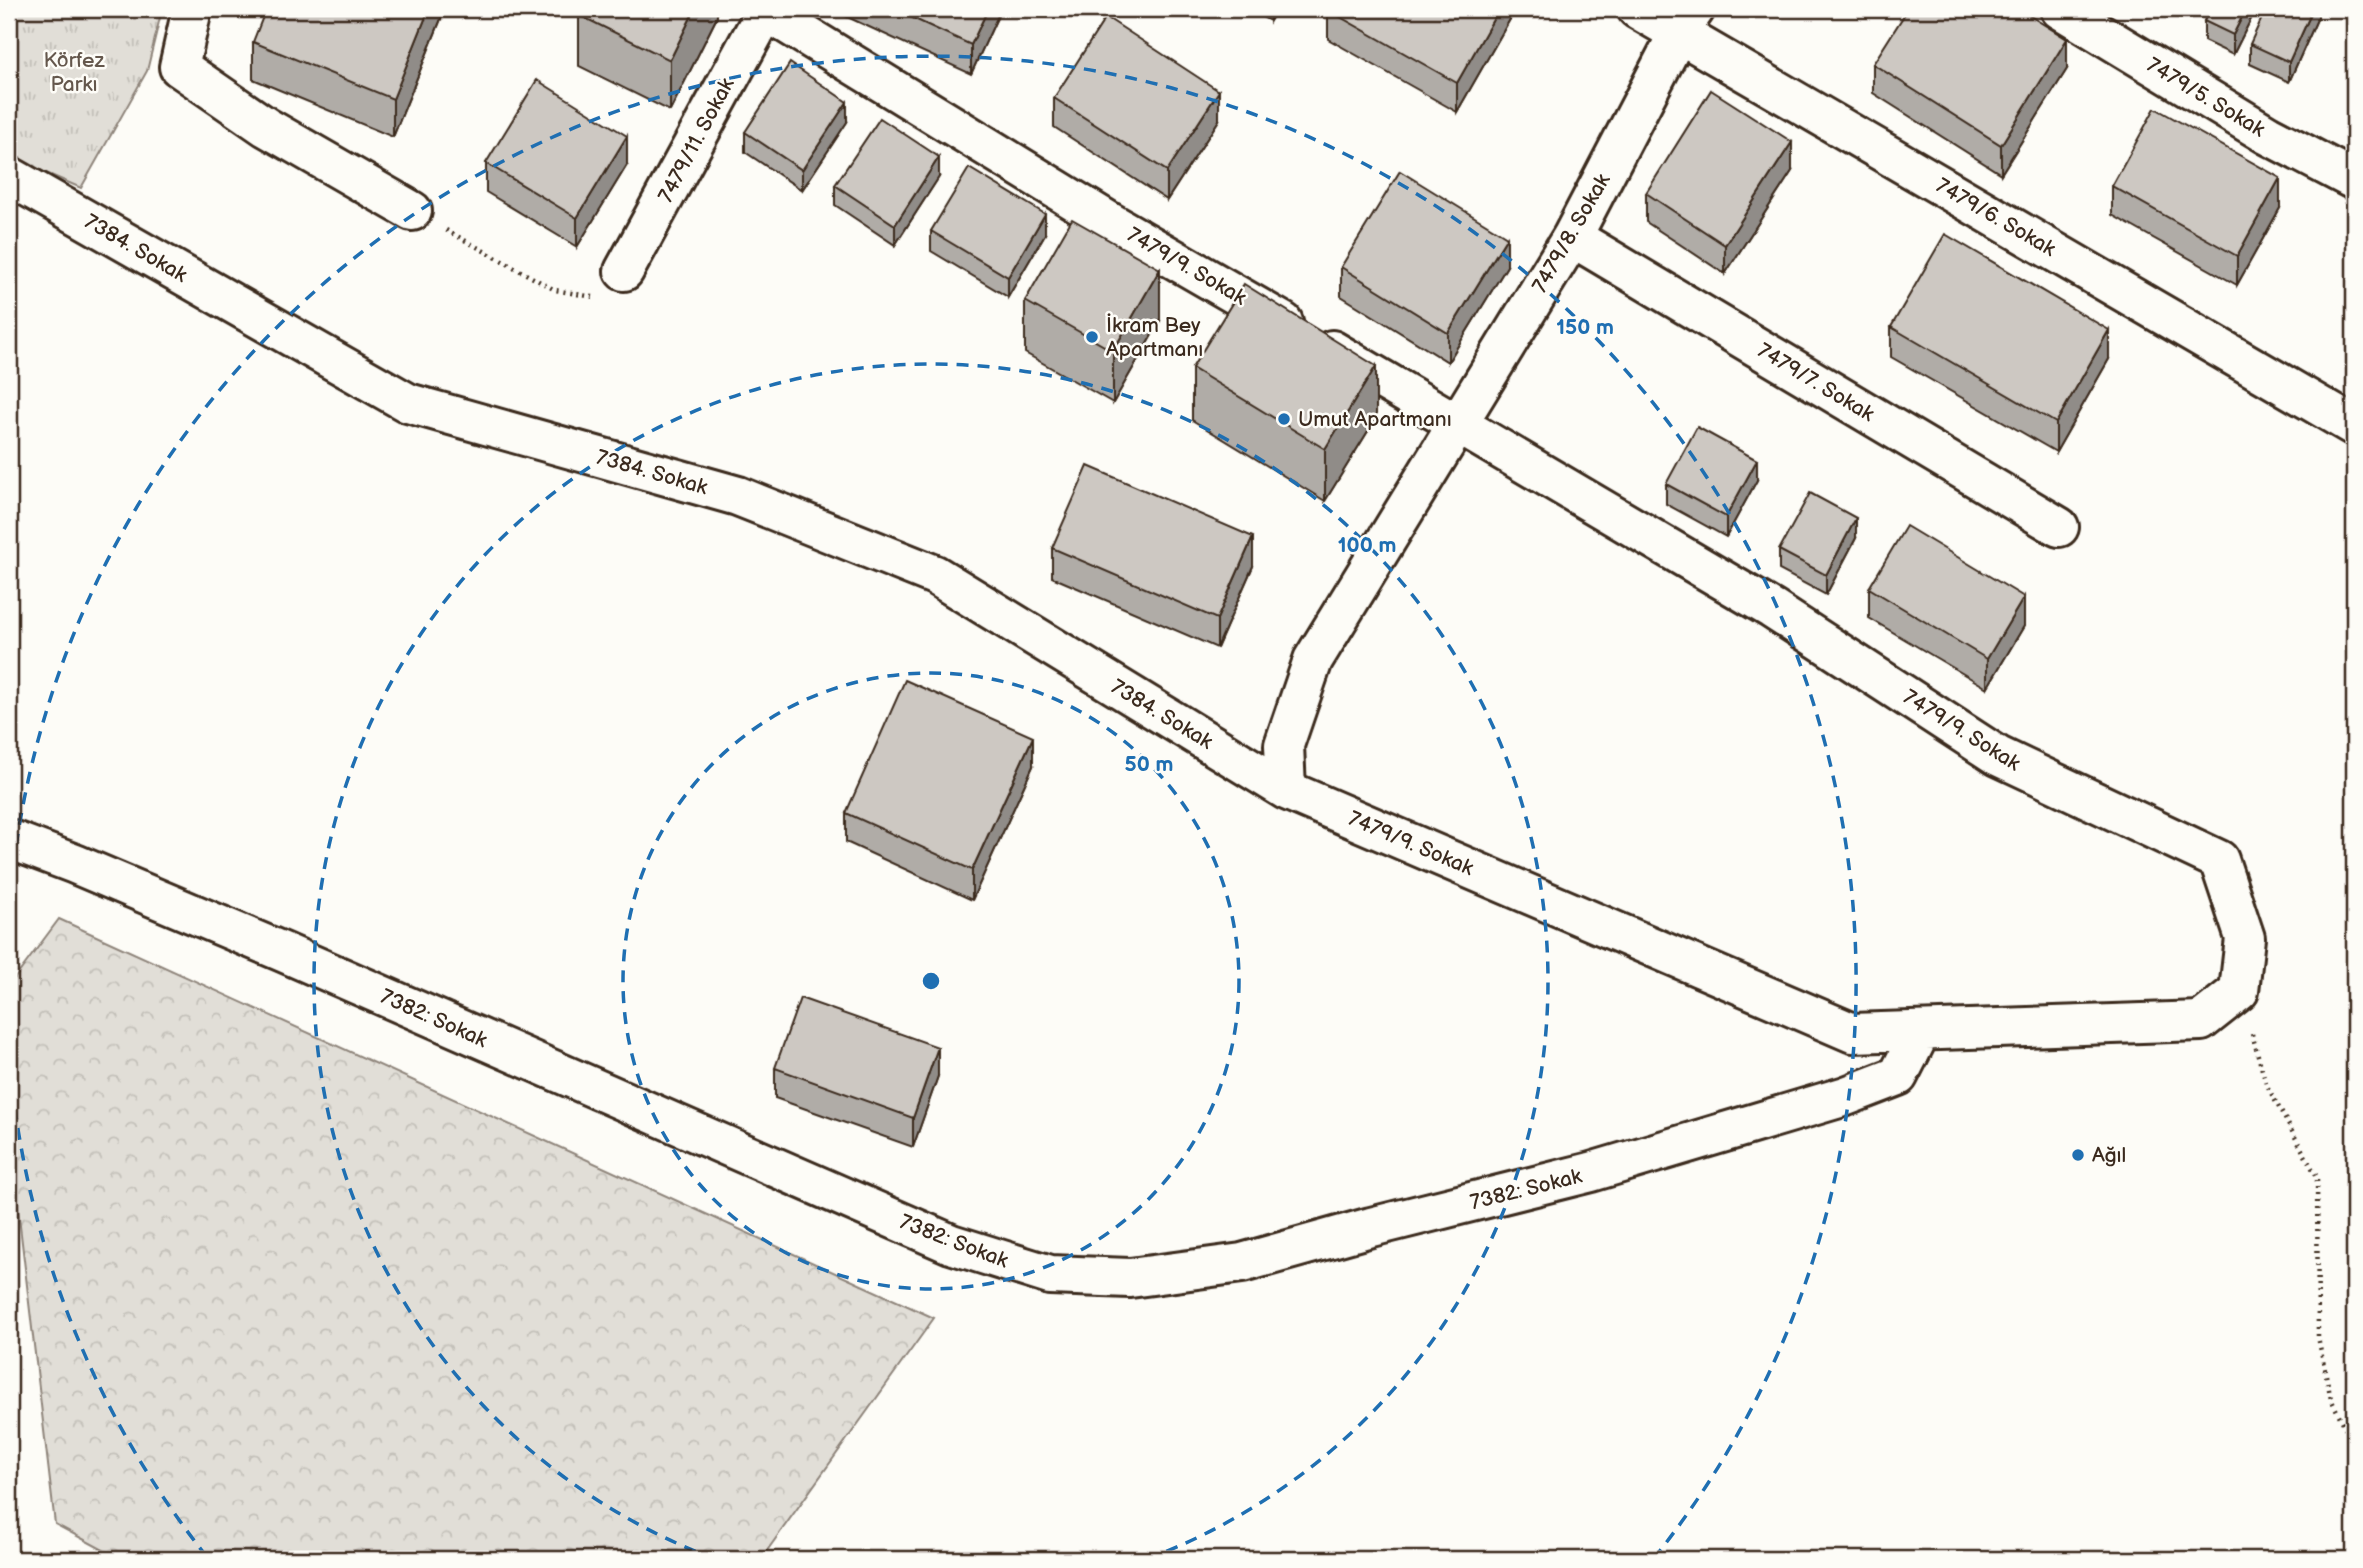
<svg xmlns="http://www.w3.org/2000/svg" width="2363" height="1568" font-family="'Balsamiq Sans',sans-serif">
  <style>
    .forest { fill: url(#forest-crowns); stroke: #8e847a; stroke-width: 2 }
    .park { fill: url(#park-tufts); stroke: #8e847a; stroke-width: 2 }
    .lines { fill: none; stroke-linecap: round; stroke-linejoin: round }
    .minor-casing { stroke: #3b2a1e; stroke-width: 44 }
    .path { stroke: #3b2a1e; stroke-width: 4.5; stroke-dasharray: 2 5; stroke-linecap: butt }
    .minor { stroke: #fdfcf7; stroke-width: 38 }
    .wall { fill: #b0aca7; stroke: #3b2a1e; stroke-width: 2 }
    .shaded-wall { fill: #908c88; stroke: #3b2a1e; stroke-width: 2 }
    .building { fill: #cdc8c2; stroke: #3b2a1e; stroke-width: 2 }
    .ring { fill: none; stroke: #1f6fb2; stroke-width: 3.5; stroke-dasharray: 12 9 }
    .poi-dot { fill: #1f6fb2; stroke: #fdfcf7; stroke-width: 2.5 }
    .labels { text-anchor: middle; stroke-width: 5; stroke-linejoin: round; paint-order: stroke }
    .park-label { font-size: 21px; fill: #64574c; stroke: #fdfcf7 }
    .street-label { font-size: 21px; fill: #3b2a1e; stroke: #fdfcf7 }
    .poi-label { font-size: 21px; fill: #3b2a1e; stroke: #fdfcf7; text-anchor: start }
    .centre { fill: #1f6fb2; stroke: #fdfcf7; stroke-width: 3.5 }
    .ring-label { font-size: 21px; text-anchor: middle; font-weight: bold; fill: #1f6fb2; stroke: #fdfcf7; stroke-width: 5; stroke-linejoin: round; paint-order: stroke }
  </style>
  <defs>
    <pattern id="forest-crowns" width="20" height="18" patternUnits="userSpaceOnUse" patternTransform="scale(1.75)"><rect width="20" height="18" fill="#e1ded7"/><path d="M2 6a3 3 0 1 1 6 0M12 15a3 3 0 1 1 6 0" fill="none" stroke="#c2bfb8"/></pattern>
    <pattern id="park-tufts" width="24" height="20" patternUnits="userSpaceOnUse" patternTransform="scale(1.75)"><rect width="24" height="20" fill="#e1ded7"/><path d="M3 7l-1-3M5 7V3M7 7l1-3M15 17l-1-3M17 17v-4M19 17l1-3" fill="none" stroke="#c2bfb8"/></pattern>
  </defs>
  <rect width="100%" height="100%" fill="#fdfcf7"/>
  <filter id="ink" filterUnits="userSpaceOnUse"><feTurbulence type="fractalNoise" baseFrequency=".0143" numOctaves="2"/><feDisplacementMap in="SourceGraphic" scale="14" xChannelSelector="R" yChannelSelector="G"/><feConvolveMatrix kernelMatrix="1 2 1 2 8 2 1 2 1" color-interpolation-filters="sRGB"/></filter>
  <g filter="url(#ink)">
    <path class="forest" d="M 59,919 L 934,1318 L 761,1559 L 120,1559 L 55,1524 L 9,1132 L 9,986 Z"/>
    <path class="park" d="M 9,9 L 162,9 L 147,71 L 81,188 L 9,157 Z"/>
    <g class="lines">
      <g class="minor-casing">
        <path id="minor" d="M 192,9 L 179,67 L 266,127 L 412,211
          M 1637,9 L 2354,426
          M 2060,9 L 2268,135 L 2354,180
          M 766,11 L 1108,221 L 1283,322
          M 9,176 L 408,403 L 738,496 L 935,575 L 1286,790 L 1853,1033 L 2201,1021 L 2239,991 L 2245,938 L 2219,860 L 1998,756 L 1772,609 L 1332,350
          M 1572,237 L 2059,527
          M 624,271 L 767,9
          M 1286,790 L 1284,745 L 1313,660 L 1572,237 L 1679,32 L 1695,9
          M 9,839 L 75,864 L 283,952 L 951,1244 L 1050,1275 L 1130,1278 L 1242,1263 L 1371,1227 L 1591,1172 L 1846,1096 L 1898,1076 L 1921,1031"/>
      </g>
      <path class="path" d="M 446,230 L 555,290 L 593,297
        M 2252,1034 L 2266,1084 L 2317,1177 L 2318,1337 L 2331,1399 L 2354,1445"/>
      <use href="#minor" class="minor"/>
    </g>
    <path class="wall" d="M 445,9 L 393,137 L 253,79 L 253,42 Z
      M 717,9 L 717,17 L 670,111 L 579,66 L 579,15 Z
      M 843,9 L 1001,9 L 971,74 L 843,15 Z
      M 1247,9 L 1277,9 L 1270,21 Z
      M 1513,9 L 1513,14 L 1457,112 L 1328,39 L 1328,10 Z
      M 2210,9 L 2256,9 L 2233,55 L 2204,41 L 2204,21 Z
      M 2318,9 L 2318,17 L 2289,82 L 2250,64 L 2250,44 Z
      M 1873,64 L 2067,69 L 2001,174 L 1873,93 Z
      M 1054,98 L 1219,120 L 1167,200 L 1054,127 Z
      M 2354,100 L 2354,123 L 2353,123 L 2353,103 Z
      M 847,122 L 802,190 L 745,152 L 745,132 Z
      M 486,163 L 627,165 L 577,247 L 486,192 Z
      M 1792,171 L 1725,274 L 1646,222 L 1646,193 Z
      M 939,177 L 895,245 L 835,205 L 835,185 Z
      M 2112,186 L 2280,208 L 2237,285 L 2112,215 Z
      M 931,231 L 1045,234 L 1008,297 L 931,251 Z
      M 1507,266 L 1448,362 L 1341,296 L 1341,267 Z
      M 1025,301 L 1160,321 L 1113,403 L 1025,353 Z
      M 1891,327 L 2109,359 L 2056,452 L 1891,357 Z
      M 1192,368 L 1376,418 L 1325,501 L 1192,420 Z
      M 1757,480 L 1726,537 L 1666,504 L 1666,484 Z
      M 1856,538 L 1826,595 L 1779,570 L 1779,550 Z
      M 1052,548 L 1253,566 L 1217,648 L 1052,577 Z
      M 1869,588 L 2024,626 L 1987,688 L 1869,618 Z
      M 1033,766 L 972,900 L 846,842 L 846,813 Z
      M 775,1068 L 938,1076 L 913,1147 L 775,1098 Z"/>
    <path class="shaded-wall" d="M 429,9 L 445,9 L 393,137 L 393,99 Z
      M 695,9 L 717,9 L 717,17 L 670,111 L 670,60 Z
      M 988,9 L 1001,9 L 971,74 L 971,45 Z
      M 1270,9 L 1277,9 L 1270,21 Z
      M 1499,9 L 1513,9 L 1513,14 L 1457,112 L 1457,83 Z
      M 2246,9 L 2256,9 L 2233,55 L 2233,35 Z
      M 2313,9 L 2318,9 L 2318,17 L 2289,82 L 2289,62 Z
      M 2067,39 L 2067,69 L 2001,174 L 2001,145 Z
      M 1219,91 L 1219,120 L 1167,200 L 1167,171 Z
      M 847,102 L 847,122 L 802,190 L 802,170 Z
      M 627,136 L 627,165 L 577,247 L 577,218 Z
      M 1792,142 L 1792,171 L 1725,274 L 1725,245 Z
      M 939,157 L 939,177 L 895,245 L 895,225 Z
      M 2280,178 L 2280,208 L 2237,285 L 2237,256 Z
      M 1045,214 L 1045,234 L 1008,297 L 1008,277 Z
      M 1507,237 L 1507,266 L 1448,362 L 1448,333 Z
      M 1160,269 L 1160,321 L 1113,403 L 1113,351 Z
      M 2109,330 L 2109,359 L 2056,452 L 2056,423 Z
      M 1376,366 L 1376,418 L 1325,501 L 1325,449 Z
      M 1757,460 L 1757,480 L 1726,537 L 1726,517 Z
      M 1856,518 L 1856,538 L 1826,595 L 1826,575 Z
      M 1253,537 L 1253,566 L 1217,648 L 1217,619 Z
      M 2024,597 L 2024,626 L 1987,688 L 1987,659 Z
      M 1033,737 L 1033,766 L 972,900 L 972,870 Z
      M 938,1047 L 938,1076 L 913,1147 L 913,1118 Z"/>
    <path class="building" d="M 266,9 L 429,9 L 393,99 L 253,42 Z
      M 582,9 L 695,9 L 670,60 L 579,15 Z
      M 893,9 L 988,9 L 971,45 Z
      M 1329,9 L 1499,9 L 1457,83 L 1328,10 Z
      M 1908,9 L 2019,9 L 2067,39 L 2001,145 L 1873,64 Z
      M 2210,9 L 2246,9 L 2233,35 L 2204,21 Z
      M 2266,9 L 2313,9 L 2289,62 L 2250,44 Z
      M 1106,17 L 1219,91 L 1167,171 L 1054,98 Z
      M 790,63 L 847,102 L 802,170 L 745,132 Z
      M 537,80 L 627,136 L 577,218 L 486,163 Z
      M 1711,90 L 1792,142 L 1725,245 L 1646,193 Z
      M 2155,108 L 2280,178 L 2237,256 L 2112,186 Z
      M 880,118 L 939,157 L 895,225 L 835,185 Z
      M 969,168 L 1045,214 L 1008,277 L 931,231 Z
      M 1400,171 L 1507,237 L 1448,333 L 1341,267 Z
      M 1072,219 L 1160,269 L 1113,351 L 1025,301 Z
      M 1945,234 L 2109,330 L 2056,423 L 1891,327 Z
      M 1244,284 L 1376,366 L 1325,449 L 1192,368 Z
      M 1697,427 L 1757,460 L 1726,517 L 1666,484 Z
      M 1088,466 L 1253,537 L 1217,619 L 1052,548 Z
      M 1810,493 L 1856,518 L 1826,575 L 1779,550 Z
      M 1906,526 L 2024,597 L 1987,659 L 1869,588 Z
      M 905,680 L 1033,737 L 972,870 L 846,813 Z
      M 800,998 L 938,1047 L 913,1118 L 775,1068 Z"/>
  </g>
  <g class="ring">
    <circle cx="931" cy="981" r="308"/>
    <path d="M715 1559A617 617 0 1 1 1147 1559"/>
    <path d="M207 1557A925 925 0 0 1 9 1054M9 908A925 925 0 1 1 1655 1557"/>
  </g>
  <g class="poi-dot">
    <circle cx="1092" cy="337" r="7"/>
    <circle cx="1284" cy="419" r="7"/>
    <circle cx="2078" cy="1155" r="7"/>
  </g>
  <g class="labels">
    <g class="park-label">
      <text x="74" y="67">Körfez<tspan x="74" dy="24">Parkı</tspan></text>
    </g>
    <g class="street-label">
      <text transform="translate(2206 97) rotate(31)" y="7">7479/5. Sokak</text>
      <text transform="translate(696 140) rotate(-62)" y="7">7479/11. Sokak</text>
      <text transform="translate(1996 217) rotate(30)" y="7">7479/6. Sokak</text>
      <text transform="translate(1571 233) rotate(-60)" y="7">7479/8. Sokak</text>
      <text transform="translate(136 248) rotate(30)" y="7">7384. Sokak</text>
      <text transform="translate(1187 266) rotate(30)" y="7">7479/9. Sokak</text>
      <text transform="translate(1816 382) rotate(31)" y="7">7479/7. Sokak</text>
      <text transform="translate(652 472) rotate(16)" y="7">7384. Sokak</text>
      <text transform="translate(1162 714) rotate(31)" y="7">7384. Sokak</text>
      <text transform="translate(1962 730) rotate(32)" y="7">7479/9. Sokak</text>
      <text transform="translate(1411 843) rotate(23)" y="7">7479/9. Sokak</text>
      <text transform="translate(434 1018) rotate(24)" y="7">7382: Sokak</text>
      <text transform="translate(1526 1189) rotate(-14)" y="7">7382: Sokak</text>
      <text transform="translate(954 1241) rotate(21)" y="7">7382: Sokak</text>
    </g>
    <g class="poi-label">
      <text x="1106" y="332">İkram Bey<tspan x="1106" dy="24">Apartmanı</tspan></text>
      <text x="1298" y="426">Umut Apartmanı</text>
      <text x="2092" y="1162">Ağıl</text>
    </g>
  </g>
  <circle cx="931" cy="981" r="10" class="centre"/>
  <g class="ring-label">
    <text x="1585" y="334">150 m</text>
    <text x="1367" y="552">100 m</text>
    <text x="1149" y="771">50 m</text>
  </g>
  <rect width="2363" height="1568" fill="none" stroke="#fdfcf7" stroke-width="35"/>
  <rect x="18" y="18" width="2328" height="1533" fill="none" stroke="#3b2a1e" stroke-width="2.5" filter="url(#ink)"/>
</svg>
